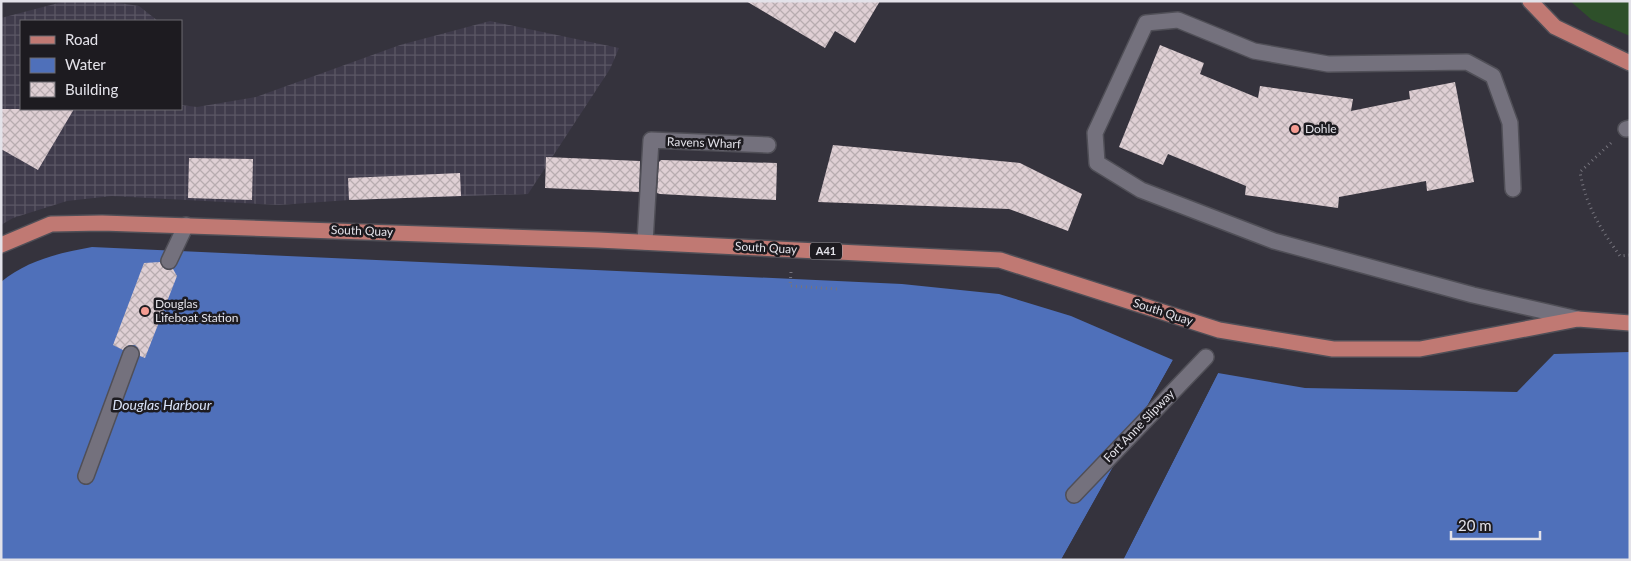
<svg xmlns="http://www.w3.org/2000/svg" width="1631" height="561" font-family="Lato,sans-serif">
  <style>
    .industrial { fill: url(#industrial-grid) }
    .grass { fill: #2e502a }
    .water { fill: #4f70ba }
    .pier { fill: #35333d }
    .building { fill: url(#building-cross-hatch) }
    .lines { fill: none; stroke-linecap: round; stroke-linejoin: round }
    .minor-casing { stroke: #504f57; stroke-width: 18 }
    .major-casing { stroke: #504f57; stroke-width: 18 }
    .path { stroke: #76747d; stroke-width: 3; stroke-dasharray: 1 4; stroke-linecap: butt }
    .minor { stroke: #74717d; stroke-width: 15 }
    .major { stroke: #c07973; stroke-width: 15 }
    .poi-dot { fill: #f59c92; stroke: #1d1b20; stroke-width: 2 }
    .labels { text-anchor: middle; stroke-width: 5; stroke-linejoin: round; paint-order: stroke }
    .shield { fill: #1d1b20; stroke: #a8a6ad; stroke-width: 1 }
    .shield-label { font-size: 11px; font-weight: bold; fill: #e3e2e9 }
    .poi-label { font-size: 12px; fill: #e3e2e9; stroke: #1d1b20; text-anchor: start }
    .street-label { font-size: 12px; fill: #e3e2e9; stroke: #1d1b20 }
    .water-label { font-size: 14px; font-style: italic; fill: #d9e3f8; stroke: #1d1b20 }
  </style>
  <defs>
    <pattern id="industrial-grid" width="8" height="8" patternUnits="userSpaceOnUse" patternTransform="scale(1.25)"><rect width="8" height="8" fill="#3f3b4b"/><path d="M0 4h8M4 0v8" fill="none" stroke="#5b5765"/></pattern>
    <pattern id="building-cross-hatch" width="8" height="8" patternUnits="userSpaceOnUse" patternTransform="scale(1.25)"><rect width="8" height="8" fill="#dfcfd4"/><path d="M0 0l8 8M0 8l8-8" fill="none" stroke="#b8acb0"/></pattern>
  </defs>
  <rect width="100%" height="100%" fill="#35333d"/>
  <path class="industrial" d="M 66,1 L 107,1 L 139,6 L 158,21 L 21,21 L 21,109 L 181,109 L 181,105 L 197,107 L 256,97 L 400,45 L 490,21 L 619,48 L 610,69 L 528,194 L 349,200 L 279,205 L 112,196 L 67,201 L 13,218 L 1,225 L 1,18 Z"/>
  <path class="grass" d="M 1570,1 L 1630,1 L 1630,36 L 1592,20 Z"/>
  <path class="water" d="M 92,247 L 902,284 L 999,294 L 1071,316 L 1173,360 L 1061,560 L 1,560 L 1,282 C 28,260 59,253 92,247 Z
    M 1630,352 L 1630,560 L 1123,560 L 1218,373 L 1305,388 L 1517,392 L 1554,354 Z"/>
  <path class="pier" d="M 1173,360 L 1175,362 L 1064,560 L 1061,560 Z
    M 1216,373 L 1218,373 L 1123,560 L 1121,560 Z"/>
  <path class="building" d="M 746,1 L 880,1 L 855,43 L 835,31 L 825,48 Z
    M 1160,45 L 1204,63 L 1200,74 L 1258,98 L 1260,86 L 1353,99 L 1351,111 L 1410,99 L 1409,91 L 1455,82 L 1474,182 L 1427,191 L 1426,181 L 1339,197 L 1338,208 L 1245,195 L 1246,186 L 1168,154 L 1163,165 L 1119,147 Z
    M 1,109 L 74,109 L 38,170 L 1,149 Z
    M 833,145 L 1020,163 L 1082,194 L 1068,231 L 1009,209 L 818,202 Z
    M 546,157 L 640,161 L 639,192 L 545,188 Z
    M 189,158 L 253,159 L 252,200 L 188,198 Z
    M 661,160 L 777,163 L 776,200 L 660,194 L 657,193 L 659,162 Z
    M 460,173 L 461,196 L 349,200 L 348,178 Z
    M 160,262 L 165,269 L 173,269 L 177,276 L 145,358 L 140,356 L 138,348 L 135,345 L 129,345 L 123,350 L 113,345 L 144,263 Z"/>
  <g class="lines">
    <g class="minor-casing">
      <path id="minor" d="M 1626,129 L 1630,128
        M 1513,189 L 1510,123 L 1493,76 L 1467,62 L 1328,64 L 1254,51 L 1178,20 L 1146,23 L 1095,133 L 1097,163 L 1141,190 L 1274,241 L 1473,295 L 1578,319
        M 645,242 L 651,140 L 768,145
        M 169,261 L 186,225
        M 86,476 L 131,354
        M 1074,495 L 1206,357"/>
    </g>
    <g class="major-casing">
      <path id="major" d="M 1530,1 L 1555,27 L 1630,63
        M 1,245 L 51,224 L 102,223 L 598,240 L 1000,260 L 1219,330 L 1333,349 L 1420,349 L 1578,319 L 1630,323"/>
    </g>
    <path class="path" d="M 1611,143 L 1580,172 C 1586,206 1600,228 1620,256 L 1630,255
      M 791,272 L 790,286 L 838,289"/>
    <use href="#minor" class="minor"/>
    <use href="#major" class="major"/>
  </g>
  <g class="poi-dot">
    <circle cx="1295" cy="129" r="5"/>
    <circle cx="145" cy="311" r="5"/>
  </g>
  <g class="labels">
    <rect class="shield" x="810" y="242.5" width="32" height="17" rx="4"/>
    <g class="shield-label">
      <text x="826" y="255">A41</text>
    </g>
    <g class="poi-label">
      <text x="1305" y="133">Dohle</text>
      <text x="155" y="308">Douglas<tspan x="155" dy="14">Lifeboat Station</tspan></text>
    </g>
    <g class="street-label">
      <text transform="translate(704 143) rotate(2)" y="4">Ravens Wharf</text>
      <text transform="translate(362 231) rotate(2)" y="4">South Quay</text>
      <text transform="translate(766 248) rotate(3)" y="4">South Quay</text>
      <text transform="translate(1163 312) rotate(18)" y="4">South Quay</text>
      <text transform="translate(1139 426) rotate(-46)" y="4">Fort Anne Slipway</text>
    </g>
    <g class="water-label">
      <text x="162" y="410">Douglas Harbour</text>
    </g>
  </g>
  <rect width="1631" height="561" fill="none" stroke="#e3e2e9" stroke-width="5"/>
  <rect x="20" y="20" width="162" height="90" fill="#1d1b20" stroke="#6c6b70"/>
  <rect x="30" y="36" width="25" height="8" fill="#c07973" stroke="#6c6b70"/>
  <text x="65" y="45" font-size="15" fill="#e3e2e9">Road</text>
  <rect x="30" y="58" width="25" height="15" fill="#4f70ba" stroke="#6c6b70"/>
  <text x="65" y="70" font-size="15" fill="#e3e2e9">Water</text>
  <rect x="30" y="82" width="25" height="15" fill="url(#building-cross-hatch)" stroke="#6c6b70"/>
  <text x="65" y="95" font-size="15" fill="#e3e2e9">Building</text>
  <path d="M1451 531v8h89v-8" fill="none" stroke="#e3e2e9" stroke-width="2.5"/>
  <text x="1458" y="531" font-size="15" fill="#e3e2e9" stroke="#1d1b20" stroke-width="4" paint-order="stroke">20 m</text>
</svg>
